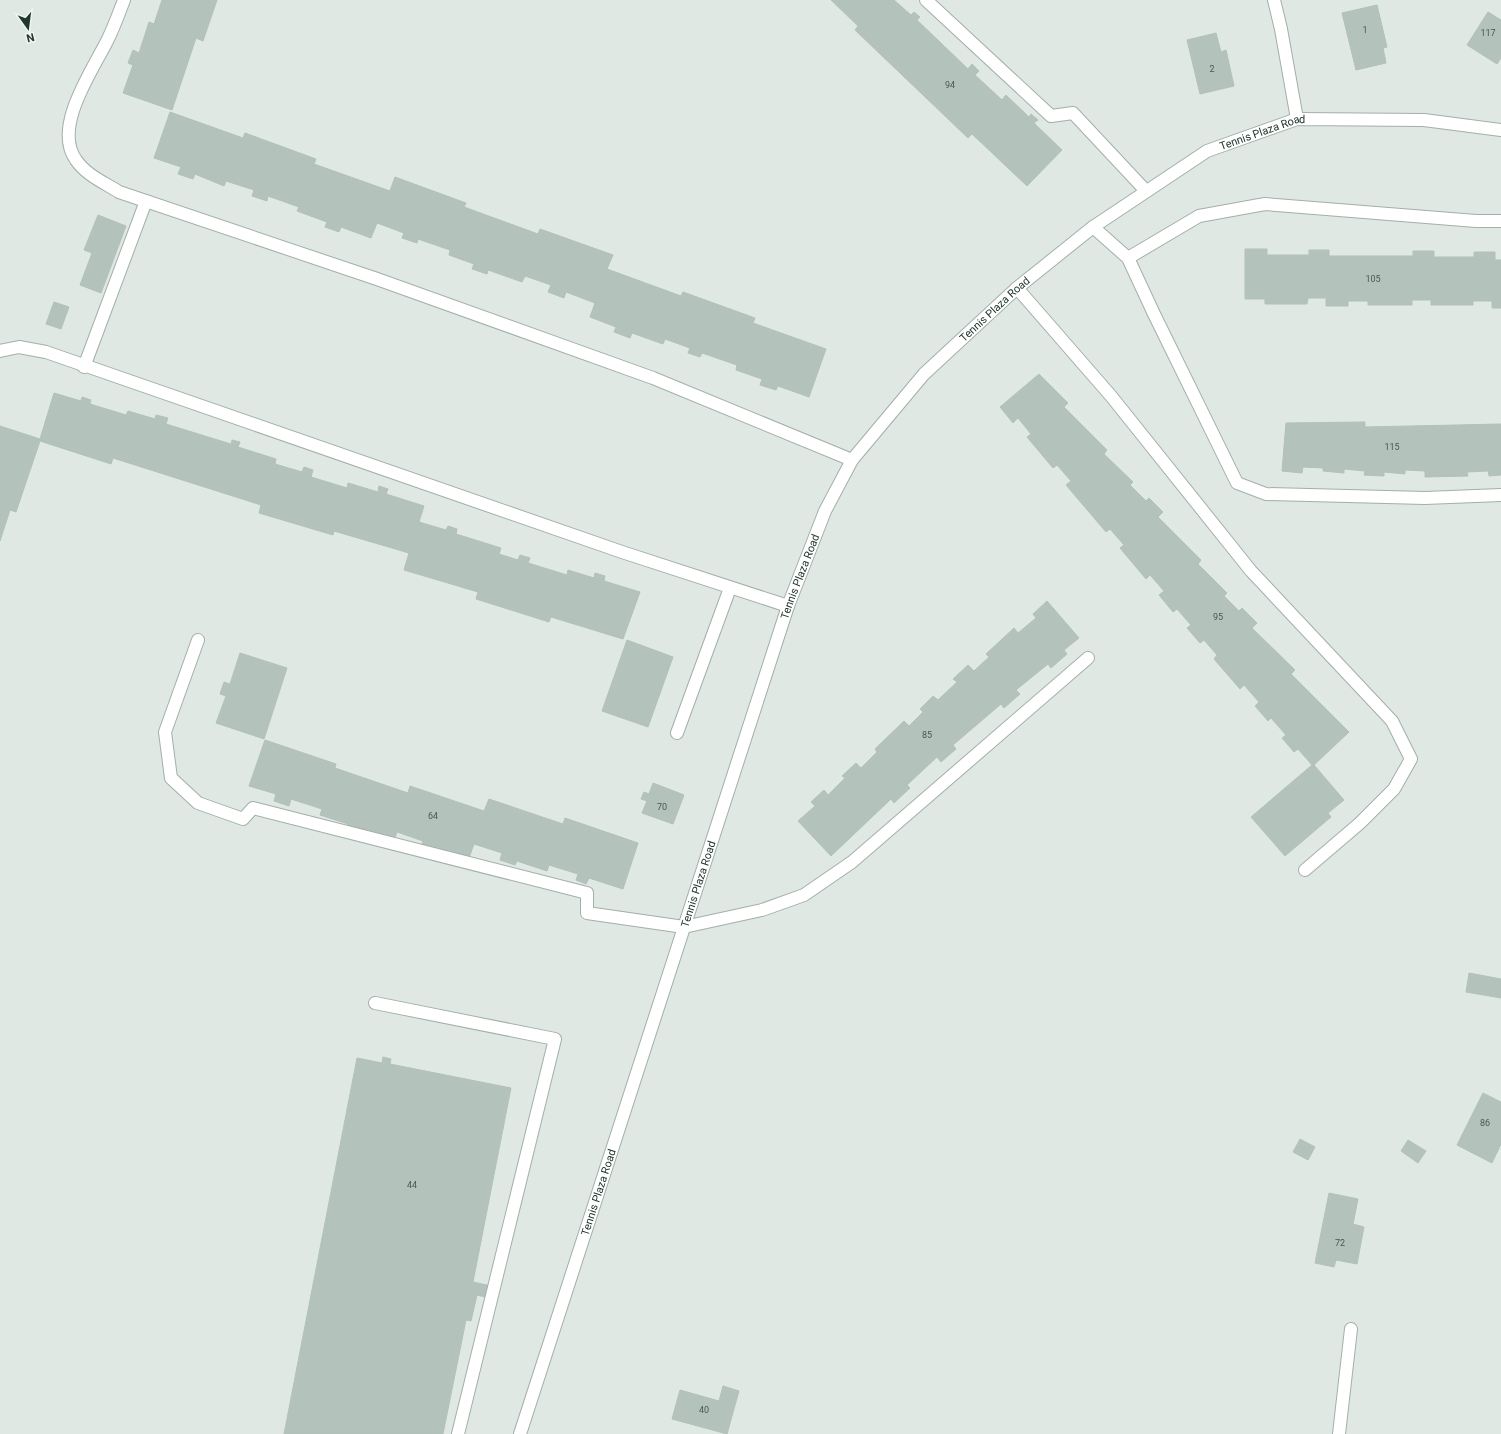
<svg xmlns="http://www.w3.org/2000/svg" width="1501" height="1434" font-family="Roboto,sans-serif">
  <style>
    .building { fill: #b4c2bc; stroke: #b2c1ba }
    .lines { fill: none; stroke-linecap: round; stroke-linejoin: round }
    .service-casing { stroke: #a3afaa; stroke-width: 14 }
    .minor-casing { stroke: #a3afaa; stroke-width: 14 }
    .service { stroke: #fff; stroke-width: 12 }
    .minor { stroke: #fff; stroke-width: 12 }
    .labels { text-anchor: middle; stroke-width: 3; stroke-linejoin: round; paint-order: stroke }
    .number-label { font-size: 9px; fill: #465953 }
    .street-label { font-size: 11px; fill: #223630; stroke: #eef5f1 }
  </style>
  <rect width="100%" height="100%" fill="#dfe8e3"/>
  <path class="building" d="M 162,0 L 217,0 L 203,41 L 196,38 L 172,110 L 123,93 L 133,65 L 128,63 L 133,50 L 139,53 L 149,22 L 154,24 Z
    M 831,0 L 894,0 L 911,15 L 914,12 L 920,17 L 917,20 L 968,69 L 972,64 L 979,71 L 975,75 L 1002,100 L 1006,95 L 1029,117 L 1031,114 L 1038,120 L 1034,123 L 1062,150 L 1027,186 L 972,134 L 968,138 L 855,30 L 858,26 Z
    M 1377,5 L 1387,47 L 1383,48 L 1386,63 L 1356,70 L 1342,13 Z
    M 1488,12 L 1501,20 L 1501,58 L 1497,64 L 1467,45 Z
    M 1216,33 L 1221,52 L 1226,50 L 1234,86 L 1200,94 L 1187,40 Z
    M 170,112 L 243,138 L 245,133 L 316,159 L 314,164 L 390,191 L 395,177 L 466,203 L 464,207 L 538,234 L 540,229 L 613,255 L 607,269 L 681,296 L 683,292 L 755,318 L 753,323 L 826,349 L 809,397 L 778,386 L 776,390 L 760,385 L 762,379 L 736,370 L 737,365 L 702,353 L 700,357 L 688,353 L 690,348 L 665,339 L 663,344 L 632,333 L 630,338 L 614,332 L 616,327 L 590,317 L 595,303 L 566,292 L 564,298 L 548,292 L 551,285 L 525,276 L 522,282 L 488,270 L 487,274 L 472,269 L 474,264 L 449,255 L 450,250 L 418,239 L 417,243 L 402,238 L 404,233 L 377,223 L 371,238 L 341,227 L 339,232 L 325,227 L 327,222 L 297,211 L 299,207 L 268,196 L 267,201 L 252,196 L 254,190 L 226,181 L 224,186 L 195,174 L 193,179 L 178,174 L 181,167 L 154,158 Z
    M 98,215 L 126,226 L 101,293 L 80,285 L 92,253 L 84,250 Z
    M 1245,249 L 1267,249 L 1267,255 L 1309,255 L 1309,250 L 1329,250 L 1329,256 L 1413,256 L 1413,251 L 1434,251 L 1434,257 L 1474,257 L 1474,252 L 1495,252 L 1495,260 L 1501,260 L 1501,308 L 1492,308 L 1492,301 L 1473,301 L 1473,305 L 1431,305 L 1431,300 L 1412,300 L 1412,305 L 1368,305 L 1368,301 L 1348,301 L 1348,306 L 1326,306 L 1326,298 L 1308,298 L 1307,304 L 1265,304 L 1265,299 L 1245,299 Z
    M 54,302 L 69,307 L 61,329 L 46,324 Z
    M 1039,374 L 1068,403 L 1064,407 L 1107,450 L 1104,454 L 1133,482 L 1130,485 L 1146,501 L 1149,498 L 1163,512 L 1158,517 L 1201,560 L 1198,564 L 1227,593 L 1224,596 L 1239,611 L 1242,608 L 1257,623 L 1252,628 L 1295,670 L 1291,674 L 1349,732 L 1314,765 L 1344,800 L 1328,813 L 1331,817 L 1285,856 L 1251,817 L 1312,765 L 1298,749 L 1294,752 L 1282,738 L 1286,735 L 1271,718 L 1268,721 L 1255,706 L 1259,702 L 1244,685 L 1240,689 L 1214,659 L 1217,655 L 1204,640 L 1200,643 L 1187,628 L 1191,625 L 1177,609 L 1173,612 L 1159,595 L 1164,591 L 1150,575 L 1146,579 L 1120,548 L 1124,545 L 1110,529 L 1106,532 L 1066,485 L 1071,481 L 1057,465 L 1053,468 L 1027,437 L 1031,434 L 1018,418 L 1013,423 L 1000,407 Z
    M 54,393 L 81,401 L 82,397 L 91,400 L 90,404 L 126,415 L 128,411 L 155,419 L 156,415 L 168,418 L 166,424 L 231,444 L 232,440 L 240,442 L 238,447 L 276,459 L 275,464 L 302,472 L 304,467 L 313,470 L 311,477 L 347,488 L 348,483 L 378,492 L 379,486 L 388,489 L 386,494 L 424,506 L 419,522 L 446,530 L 448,526 L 457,529 L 456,534 L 501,548 L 499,554 L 518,560 L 520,555 L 530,558 L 528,563 L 567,575 L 568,570 L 594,578 L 595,573 L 605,576 L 604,581 L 640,592 L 623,639 L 551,617 L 549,622 L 476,599 L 478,592 L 404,570 L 409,553 L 334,531 L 333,535 L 259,513 L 261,505 L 113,458 L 111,464 L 40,441 L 16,512 L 10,510 L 0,541 L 0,426 L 40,439 Z
    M 1365,422 L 1365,427 L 1501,424 L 1501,475 L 1489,476 L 1488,471 L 1467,472 L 1468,476 L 1425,477 L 1425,471 L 1405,470 L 1405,474 L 1384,472 L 1384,476 L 1364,475 L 1365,471 L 1344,469 L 1344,473 L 1323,471 L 1323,468 L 1303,467 L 1302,473 L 1282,471 L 1286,423 Z
    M 1047,601 L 1079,638 L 1064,650 L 1067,654 L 1051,668 L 1048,664 L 1016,690 L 1020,694 L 1004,708 L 1001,704 L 953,745 L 956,749 L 941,762 L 937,757 L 907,785 L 910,788 L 894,803 L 891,799 L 831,856 L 798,821 L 815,806 L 811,802 L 824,790 L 828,795 L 845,778 L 842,776 L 856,763 L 861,768 L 877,752 L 875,749 L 904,721 L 909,726 L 923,712 L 920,709 L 933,696 L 938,700 L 957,682 L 953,679 L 968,665 L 974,671 L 989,657 L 986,654 L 1014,628 L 1018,633 L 1036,618 L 1033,614 Z
    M 627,640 L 673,657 L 648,727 L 602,711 Z
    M 240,653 L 287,668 L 264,739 L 216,723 L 226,696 L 220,694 L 224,682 L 230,684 Z
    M 265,740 L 336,764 L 335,768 L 408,793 L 410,786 L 484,811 L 489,799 L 563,824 L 565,818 L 638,843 L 623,889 L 589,878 L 586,884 L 576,880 L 578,874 L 549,865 L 547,871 L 517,861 L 515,865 L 500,860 L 502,853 L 474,844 L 469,858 L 442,849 L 440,854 L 421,847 L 423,841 L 397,832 L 394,840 L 363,829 L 362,834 L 346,829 L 348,824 L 320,815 L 322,809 L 291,799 L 289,806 L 274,801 L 276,794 L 249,786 Z
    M 653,783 L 684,795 L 673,824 L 642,813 L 647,801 L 641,799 L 644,792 L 649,794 Z
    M 1469,973 L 1501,979 L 1501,998 L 1466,992 Z
    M 383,1057 L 391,1059 L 390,1064 L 511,1088 L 473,1282 L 491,1286 L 489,1298 L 477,1295 L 471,1321 L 466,1320 L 443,1434 L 284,1434 L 357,1058 L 382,1063 Z
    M 1483,1093 L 1501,1102 L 1501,1144 L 1492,1163 L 1457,1145 Z
    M 1300,1139 L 1315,1147 L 1308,1160 L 1293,1152 Z
    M 1408,1140 L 1426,1151 L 1418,1163 L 1401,1151 Z
    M 1329,1193 L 1358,1199 L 1353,1224 L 1364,1227 L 1357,1264 L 1336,1260 L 1334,1267 L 1315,1263 Z
    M 723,1386 L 739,1391 L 727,1434 L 672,1419 L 680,1390 L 719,1401 Z"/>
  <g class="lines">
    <g class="service-casing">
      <path id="service" d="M 124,0 C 119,13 114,27 108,39 C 93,70 52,127 76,160 C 86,175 105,183 119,192 L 377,279 L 653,378 L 852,460
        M 926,0 L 1051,116 L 1073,113 L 1146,191
        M 1093,227 L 1128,258 L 1199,216 L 1265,204 L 1476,221 L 1501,221
        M 1128,258 L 1154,314 L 1237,483 L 1266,494 L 1425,498 L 1501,495
        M 1017,288 L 1111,396 L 1251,571 L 1392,721 L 1411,759 L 1394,789 L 1360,823 L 1305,870
        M 0,351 L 19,347 L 46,352 L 622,552 L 788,606
        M 198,640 L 165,732 L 171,778 L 198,803 L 243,819 L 253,808 L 587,893 L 587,913 L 684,927 L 762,910 L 804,895 L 852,862 L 1088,658
        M 677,733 L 730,588
        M 375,1003 L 555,1039 L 458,1434"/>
    </g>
    <g class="minor-casing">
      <g id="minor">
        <path d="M 1274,0 L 1281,29 L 1297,119"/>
        <path d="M 84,367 L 146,201"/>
        <path id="s1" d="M 520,1434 L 788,606 L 825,511 L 852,460 L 924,374 L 1017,288 L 1093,227 L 1207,151 L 1297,119 L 1424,120 L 1501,130"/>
        <path d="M 1339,1434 L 1351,1329"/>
      </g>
    </g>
    <use href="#service" class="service"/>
    <use href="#minor" class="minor"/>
  </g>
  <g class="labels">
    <g class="number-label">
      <text x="1365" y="33">1</text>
      <text x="1488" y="36">117</text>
      <text x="1212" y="72">2</text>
      <text x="950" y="88">94</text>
      <text x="1373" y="282">105</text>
      <text x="1392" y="450">115</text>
      <text x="1218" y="620">95</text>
      <text x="927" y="738">85</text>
      <text x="662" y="810">70</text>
      <text x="433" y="819">64</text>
      <text x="1485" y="1126">86</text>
      <text x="412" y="1188">44</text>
      <text x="1340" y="1246">72</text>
      <text x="704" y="1413">40</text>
    </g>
    <g class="street-label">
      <text dy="4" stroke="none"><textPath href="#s1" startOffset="1562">Tennis Plaza Road</textPath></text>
      <text dy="4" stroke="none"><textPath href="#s1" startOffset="1238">Tennis Plaza Road</textPath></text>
      <text dy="4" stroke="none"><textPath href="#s1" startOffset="902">Tennis Plaza Road</textPath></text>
      <text dy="4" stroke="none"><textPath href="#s1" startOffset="578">Tennis Plaza Road</textPath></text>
      <text dy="4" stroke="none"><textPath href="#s1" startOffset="254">Tennis Plaza Road</textPath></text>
    </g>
  </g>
  <g transform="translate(28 28) rotate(166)" stroke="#eef5f1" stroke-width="3" paint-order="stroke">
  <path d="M0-3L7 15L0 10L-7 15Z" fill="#223630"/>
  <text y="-6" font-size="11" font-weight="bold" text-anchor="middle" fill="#223630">N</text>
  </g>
</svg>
